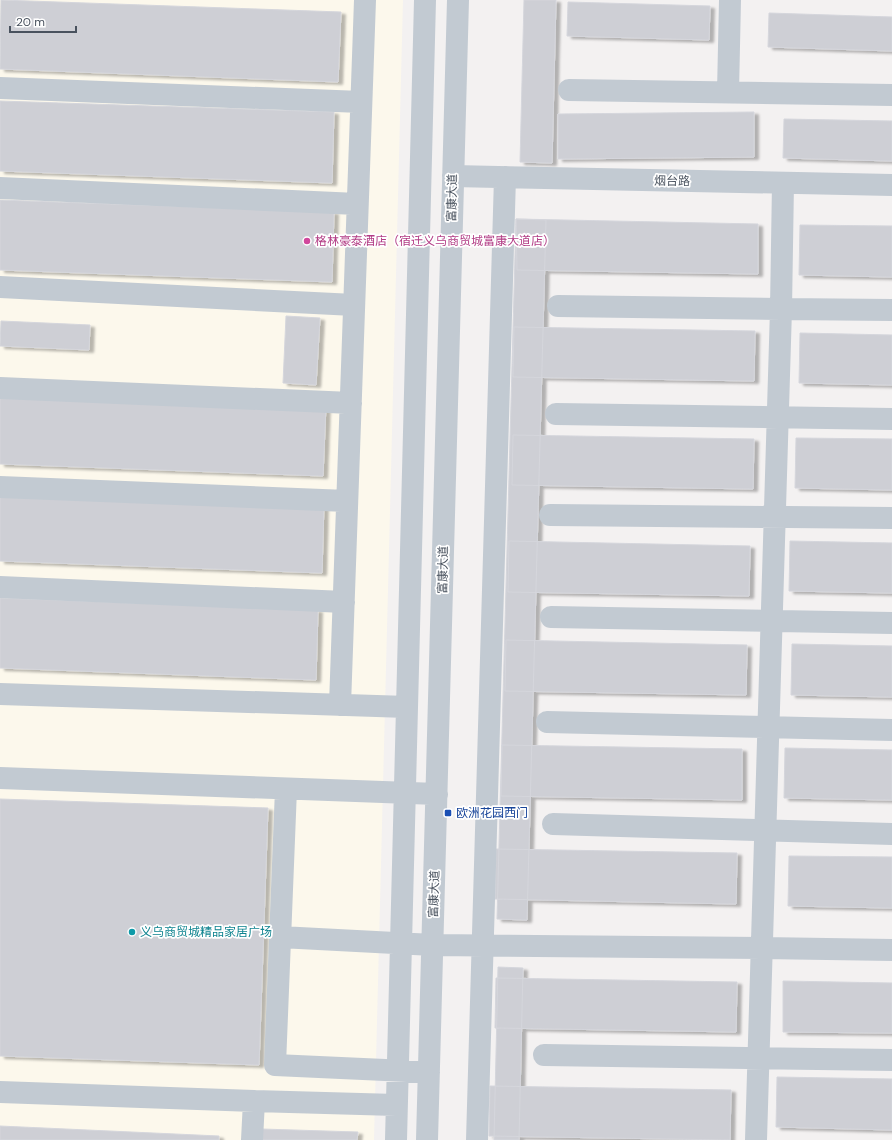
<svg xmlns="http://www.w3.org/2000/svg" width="892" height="1140" font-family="'DM Sans','Noto Sans SC',sans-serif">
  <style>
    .commercial { fill: #fcf8ec }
    .building { fill: #cecfd5; stroke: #d5d6dc; filter: url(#shadow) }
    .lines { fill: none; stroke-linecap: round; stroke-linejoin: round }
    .minor { stroke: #c2cad2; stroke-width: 22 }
    .hotel-dot { fill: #d1479c; stroke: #fff; stroke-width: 1.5 }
    .transit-dot { fill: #1a4fb4; stroke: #fff; stroke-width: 1.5 }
    .culture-dot { fill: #0f9aa8; stroke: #fff; stroke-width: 1.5 }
    .labels { text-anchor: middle; stroke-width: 3.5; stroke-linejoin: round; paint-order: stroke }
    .street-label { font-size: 12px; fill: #49525e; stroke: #fff }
    .hotel-label { font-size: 12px; fill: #b23c85; stroke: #fff; text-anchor: start }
    .transit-label { font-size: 12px; fill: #164399; stroke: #fff; text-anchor: start }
    .culture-label { font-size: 12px; fill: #0d838f; stroke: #fff; text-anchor: start }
  </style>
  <defs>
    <filter id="shadow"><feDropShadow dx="4.5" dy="2.5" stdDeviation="1" flood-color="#0004"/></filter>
  </defs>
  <rect width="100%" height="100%" fill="#f3f1f1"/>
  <path class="commercial" d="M 0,0 L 403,0 L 374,1140 L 0,1140 Z"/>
  <path class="building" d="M 1,0 L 341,12 L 338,82 L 0,69 Z
    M 524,0 L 556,0 L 552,163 L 520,162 Z
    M 568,2 L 710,6 L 709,40 L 567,36 Z
    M 769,13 L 892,17 L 892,51 L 768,47 Z
    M 0,101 L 334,112 L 332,183 L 0,171 Z
    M 754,112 L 754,157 L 558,159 L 558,114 Z
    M 784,119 L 892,121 L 892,161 L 783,158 Z
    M 0,200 L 334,212 L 332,282 L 0,270 Z
    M 516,219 L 758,224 L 758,274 L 517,270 Z
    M 516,219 L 546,220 L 527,920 L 497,919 Z
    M 800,225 L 892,226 L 892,277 L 799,275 Z
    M 286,316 L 320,318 L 316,385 L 283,383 Z
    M 1,321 L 90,325 L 89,350 L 0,346 Z
    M 514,327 L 755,331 L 754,381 L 513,377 Z
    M 800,333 L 892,335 L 892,385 L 799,383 Z
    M 0,394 L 326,405 L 323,476 L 0,464 Z
    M 513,435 L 754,439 L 753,489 L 512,485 Z
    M 796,438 L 892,439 L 892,490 L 795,488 Z
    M 0,491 L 324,503 L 322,573 L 0,561 Z
    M 509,541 L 750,546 L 749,596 L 508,592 Z
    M 790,541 L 892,543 L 892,593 L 789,591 Z
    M 0,598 L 318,610 L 316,680 L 0,668 Z
    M 506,640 L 747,645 L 746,695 L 505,691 Z
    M 792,644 L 892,646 L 892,697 L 791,695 Z
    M 502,745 L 742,749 L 742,800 L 501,796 Z
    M 785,748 L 892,750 L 892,800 L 784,798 Z
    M 0,799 L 268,808 L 259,1065 L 0,1056 Z
    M 496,849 L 737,853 L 736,904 L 495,899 Z
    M 789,856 L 892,857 L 892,908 L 788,906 Z
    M 498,967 L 523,968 L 519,1140 L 494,1140 Z
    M 496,978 L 737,982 L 736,1032 L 495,1028 Z
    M 783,981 L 892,983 L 892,1033 L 783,1032 Z
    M 777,1077 L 892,1079 L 892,1130 L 776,1127 Z
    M 490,1086 L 731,1090 L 730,1140 L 489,1136 Z
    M 0,1126 L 219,1136 L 219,1140 L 0,1140 Z
    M 262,1129 L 358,1132 L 357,1140 L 262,1140 Z"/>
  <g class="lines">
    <path class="minor" d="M 0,88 L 361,102
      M 569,90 L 892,95
      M 728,92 L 730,0
      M 453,176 L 892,185
      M 0,188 L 357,204
      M 0,287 L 354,305
      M 558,306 L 781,309 L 783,183
      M 0,388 L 351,403
      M 556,414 L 892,419
      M 0,487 L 347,501
      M 550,515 L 892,518
      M 0,587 L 344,602
      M 551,617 L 892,623
      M 0,694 L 407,707
      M 340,705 L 365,0
      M 547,722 L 892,730
      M 0,778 L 437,794
      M 286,789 L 275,1065 L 429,1072
      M 553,824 L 892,834
      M 280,937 L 433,945 L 762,948 L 892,950
      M 544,1055 L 892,1060
      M 0,1092 L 254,1101 L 396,1105
      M 252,1140 L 254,1101
      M 396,1140 L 425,0
      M 427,1140 L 458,0
      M 477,1140 L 505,177
      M 756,1140 L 781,309 L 892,310"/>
  </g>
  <circle class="hotel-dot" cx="307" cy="241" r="4"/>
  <rect class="transit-dot" x="444" y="809" width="8" height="8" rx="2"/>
  <circle class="culture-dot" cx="132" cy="932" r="4"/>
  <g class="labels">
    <g class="street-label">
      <text transform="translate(672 181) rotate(1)" y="4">烟台路</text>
      <text transform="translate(452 198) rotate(-89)" y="4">富康大道</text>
      <text transform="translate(443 570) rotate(-89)" y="4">富康大道</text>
      <text transform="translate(434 894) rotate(-88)" y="4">富康大道</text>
    </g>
    <g class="hotel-label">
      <text x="315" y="245">格林豪泰酒店（宿迁义乌商贸城富康大道店）</text>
    </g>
    <g class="transit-label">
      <text x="456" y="817">欧洲花园西门</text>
    </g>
    <g class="culture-label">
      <text x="140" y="936">义乌商贸城精品家居广场</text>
    </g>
  </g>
  <path d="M10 26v6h66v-6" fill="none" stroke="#49525e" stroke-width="2"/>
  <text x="16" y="26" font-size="12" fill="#49525e" stroke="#ffffff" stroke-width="3" paint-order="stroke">20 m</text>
</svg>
